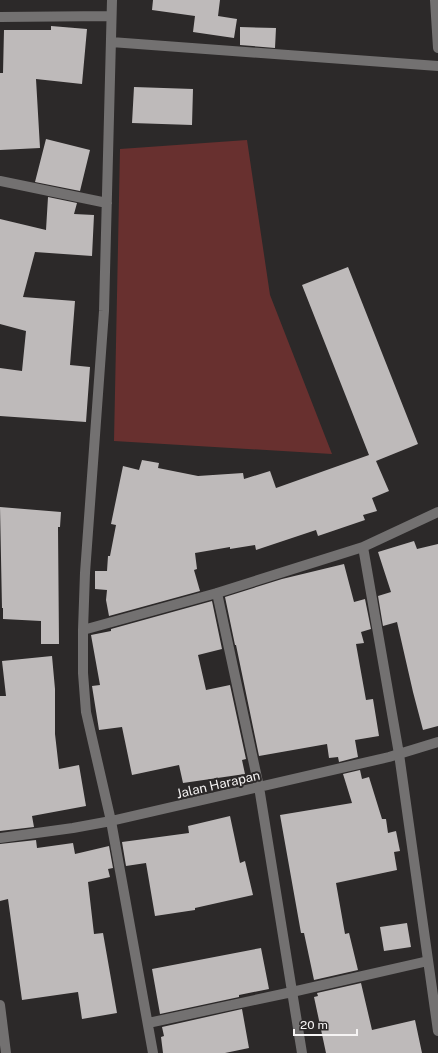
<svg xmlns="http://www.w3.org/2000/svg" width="438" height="1053" font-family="'Public Sans',sans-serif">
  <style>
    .green { fill: #68302f }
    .building { fill: #bebaba }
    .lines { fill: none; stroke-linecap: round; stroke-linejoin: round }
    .minor { stroke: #737171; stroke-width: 10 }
    .labels { text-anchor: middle; stroke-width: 4; stroke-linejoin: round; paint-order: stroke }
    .street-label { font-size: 13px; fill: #f6f4f4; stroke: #2c2929 }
  </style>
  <rect width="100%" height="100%" fill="#2c2929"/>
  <path class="green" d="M 247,140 L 270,295 L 332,454 L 114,441 L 120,149 Z"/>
  <path class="building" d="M 153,0 L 220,0 L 218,16 L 237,19 L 234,38 L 193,32 L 195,16 L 152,10 Z
    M 51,26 L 87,29 L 82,84 L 36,79 L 40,148 L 0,150 L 0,73 L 3,73 L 4,30 L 51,30 Z
    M 240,27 L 276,28 L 275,48 L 240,45 Z
    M 134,87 L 193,89 L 192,125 L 132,123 Z
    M 46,139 L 90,150 L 80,191 L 35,182 Z
    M 48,197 L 77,203 L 74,214 L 94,215 L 92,256 L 35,252 L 23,297 L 75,301 L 70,365 L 90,367 L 86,422 L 0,416 L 0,368 L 22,371 L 26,331 L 0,324 L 0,219 L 46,230 Z
    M 348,267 L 418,444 L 376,461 L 389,491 L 372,498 L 377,511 L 363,515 L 365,520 L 318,536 L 316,530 L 256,550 L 255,545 L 230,549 L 230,547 L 195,553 L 197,569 L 194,570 L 200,591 L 109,616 L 106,600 L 107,590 L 95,589 L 95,571 L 107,571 L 108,556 L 110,556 L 116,525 L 111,524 L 123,466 L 139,470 L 142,460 L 159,463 L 158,468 L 198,476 L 243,473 L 244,479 L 270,471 L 276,488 L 369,455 L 302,285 Z
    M 0,507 L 61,512 L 60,527 L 58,527 L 59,644 L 41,644 L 41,621 L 3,619 L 3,608 L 2,608 Z
    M 414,541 L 417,549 L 438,544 L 438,726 L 423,730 L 413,692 L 397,622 L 383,626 L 378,596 L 391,592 L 378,552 Z
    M 344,564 L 354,602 L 365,599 L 371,629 L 361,632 L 364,643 L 356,644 L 366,700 L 373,699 L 379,736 L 355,740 L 358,757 L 339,762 L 338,757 L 329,758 L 327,744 L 259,756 L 236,645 L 235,645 L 225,597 L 282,579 Z
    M 212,601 L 222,649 L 198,655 L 206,690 L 230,685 L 246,759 L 242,760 L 245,774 L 183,783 L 179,765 L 132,775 L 122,727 L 99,730 L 92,686 L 100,685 L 91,635 L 111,631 L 111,629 Z
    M 52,656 L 55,689 L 55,734 L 59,769 L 79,765 L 86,806 L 32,816 L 34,827 L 0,831 L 0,696 L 6,696 L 2,661 Z
    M 360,770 L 362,779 L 369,777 L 382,819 L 386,819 L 388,833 L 396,831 L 400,851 L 394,852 L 397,870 L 336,883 L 345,934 L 349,933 L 358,970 L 314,980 L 304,933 L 301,933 L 280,815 L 352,803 L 343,774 Z
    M 230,816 L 240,863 L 245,861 L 253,895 L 195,908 L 195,910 L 155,916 L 146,863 L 126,866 L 122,842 L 189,833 L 188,826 Z
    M 36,840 L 37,848 L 73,843 L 75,854 L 109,846 L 113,868 L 108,869 L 110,877 L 88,882 L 94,934 L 103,933 L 117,1013 L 82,1019 L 78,992 L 22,1000 L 8,899 L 0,901 L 0,844 Z
    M 407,923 L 411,947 L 384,951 L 380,927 Z
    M 261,948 L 269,989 L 239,995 L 239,997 L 160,1014 L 152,969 Z
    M 361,983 L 372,1030 L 415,1020 L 422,1053 L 326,1053 L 314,997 L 318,996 L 317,993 Z
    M 242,1009 L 249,1048 L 225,1053 L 163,1053 L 161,1037 L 164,1036 L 162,1027 Z"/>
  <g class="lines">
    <path class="minor" d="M 112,0 L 104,311 L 85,573 L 83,630 L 83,673 L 86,712 L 111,821 L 153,1053
      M 435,0 L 438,48
      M 0,17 L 111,16
      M 111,42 L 438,66
      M 0,181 L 107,203
      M 363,547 L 399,754 L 438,1031
      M 217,593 L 259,787 L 302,1053
      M 83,630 L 217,593 L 363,547 L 438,512
      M 0,838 L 73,828 L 111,821 L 389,757 L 438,742
      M 0,1005 L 6,1053
      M 148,1023 L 292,992 L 428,961"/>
  </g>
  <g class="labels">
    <g class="street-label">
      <text transform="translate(218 784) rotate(-13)" y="5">Jalan Harapan</text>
    </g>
  </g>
  <path d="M294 1029v6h63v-6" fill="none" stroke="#f6f4f4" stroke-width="2"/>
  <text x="300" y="1029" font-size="12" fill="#f6f4f4" stroke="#2c2929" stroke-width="3" paint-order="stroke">20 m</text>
</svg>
